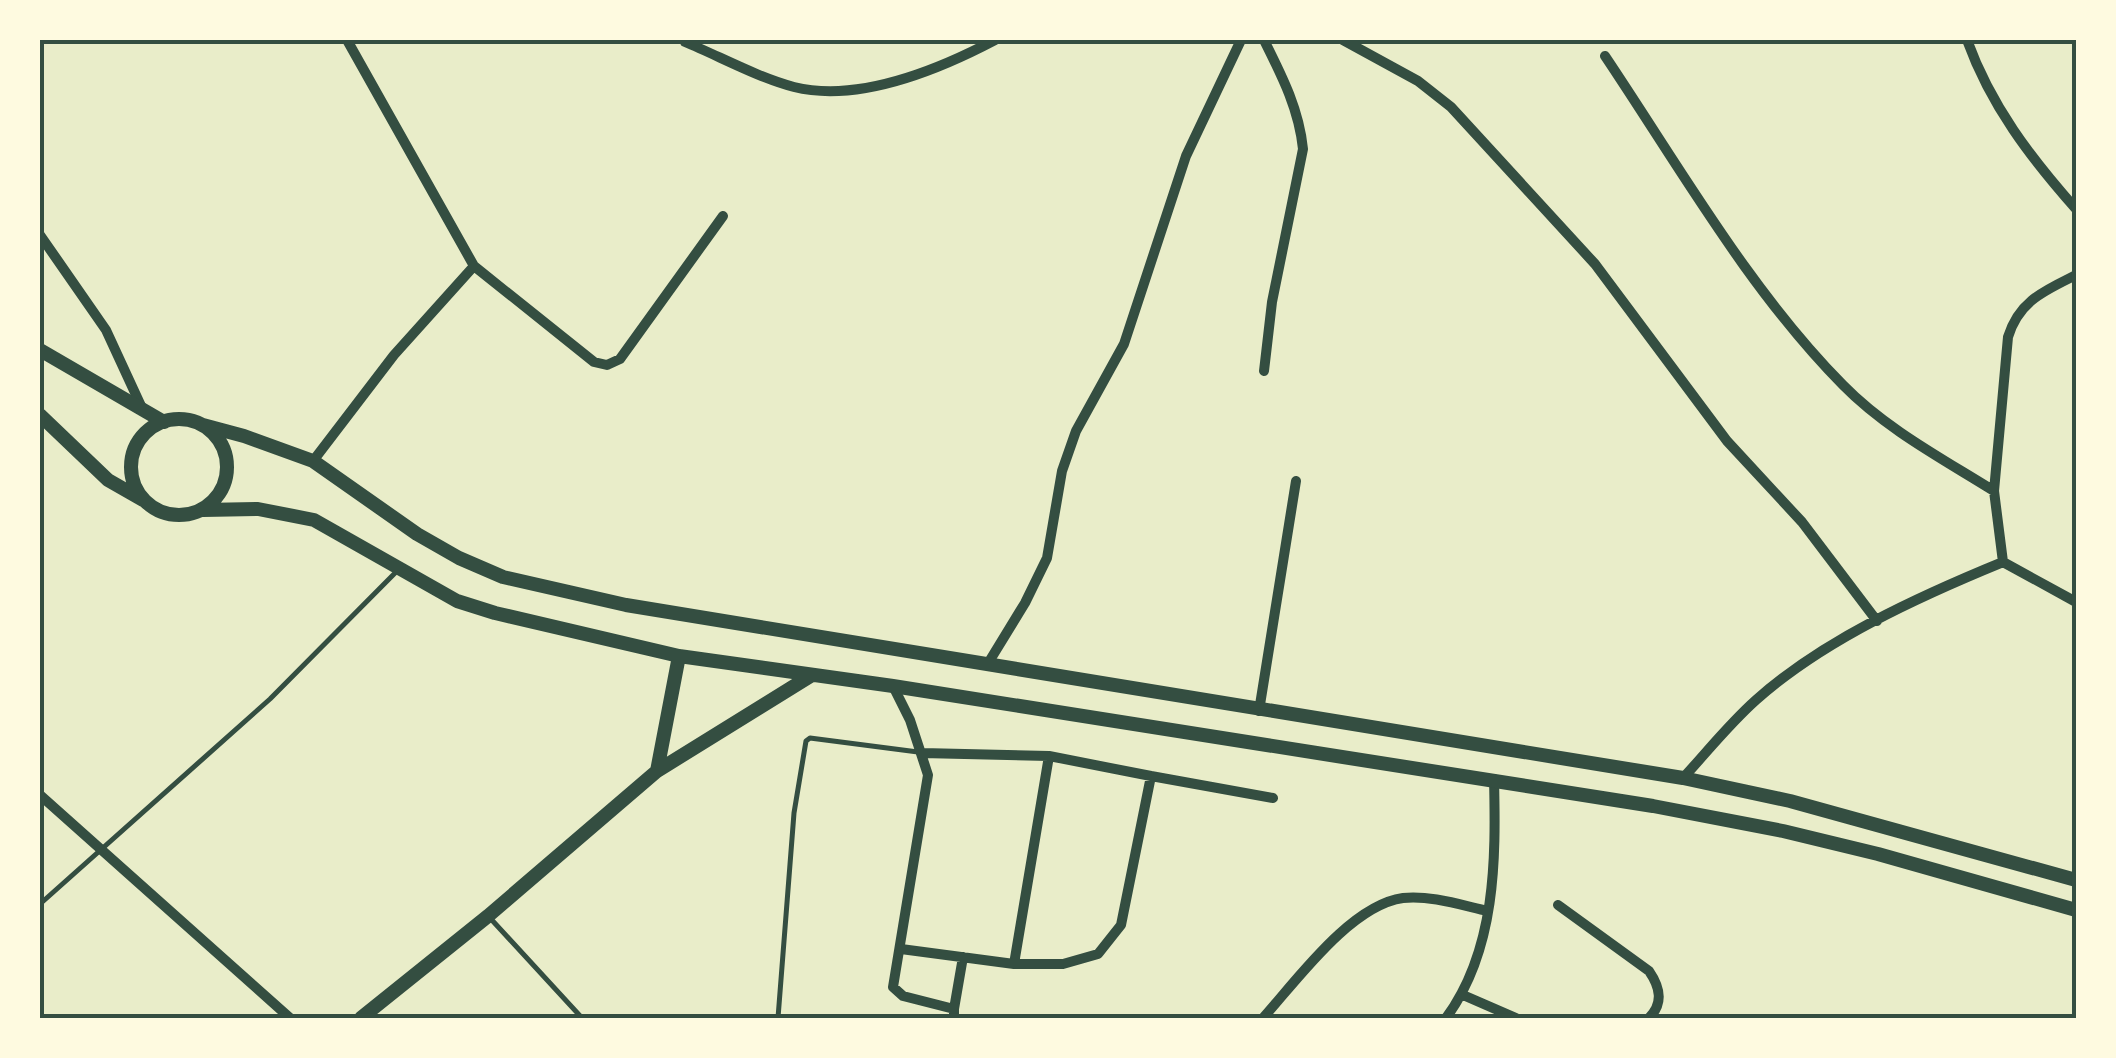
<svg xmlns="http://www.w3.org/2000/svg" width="2116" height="1058" font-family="'Asap Condensed',sans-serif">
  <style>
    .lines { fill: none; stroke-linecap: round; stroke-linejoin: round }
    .service { stroke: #344e41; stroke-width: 5 }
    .minor { stroke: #344e41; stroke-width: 10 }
    .tertiary { stroke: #344e41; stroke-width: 14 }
    .neatline { fill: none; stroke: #344e41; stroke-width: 4 }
  </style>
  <rect width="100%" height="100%" fill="#e9edc9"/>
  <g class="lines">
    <path class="service" d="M 40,904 L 270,699 L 398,570
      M 490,918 L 582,1018
      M 778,1018 L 794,813 L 806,741 L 810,738 L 918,752"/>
    <path class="minor" d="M 347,40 L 474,266 L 594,362 L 607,365 L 620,359 L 723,216
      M 1343,40 L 1418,81 L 1451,107 L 1595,264 L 1727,441 L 1802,522 L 1877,621
      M 1967,40 C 1991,106 2030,157 2076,209
      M 685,42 C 719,56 759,78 794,87 C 859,103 938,70 995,40
      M 1605,56 C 1679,166 1749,290 1843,385 C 1886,429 1943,459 1994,491
      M 40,235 L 106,330 L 142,408
      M 1264,371 L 1272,302 L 1303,149 C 1299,109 1282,76 1264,40
      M 313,461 L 394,355 L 474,266
      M 2003,562 L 1994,491 L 2008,337 C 2019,301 2044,291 2076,275
      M 987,665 L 1025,603 L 1047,558 L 1062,471 L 1076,431 L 1124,344 L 1186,156 L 1241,40
      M 893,686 L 910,720 L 928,775 L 893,987 L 903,996 L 954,1009 L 954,1018
      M 1259,711 L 1296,481
      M 1151,776 L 1273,798
      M 1683,778 C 1707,752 1729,724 1756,700 C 1823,640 1920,596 2003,562 L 2076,602
      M 40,795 L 290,1018
      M 1558,905 L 1649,971 C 1660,987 1664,1003 1649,1018
      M 901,949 L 1014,964 L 1063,964 L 1098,954 L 1121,925 L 1151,776 L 1049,756 L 922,753
      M 1014,964 L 1049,756
      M 1463,995 L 1516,1018
      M 954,1009 L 963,957
      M 1263,1018 C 1297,980 1351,905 1403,898 C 1430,895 1461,905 1488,911
      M 1446,1018 C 1496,950 1496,860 1494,779"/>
    <path class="tertiary" d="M 40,350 L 164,422
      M 40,415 L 108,480 L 143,500
      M131 467a48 48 0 1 1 96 0a48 48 0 1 1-96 0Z
      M 203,425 L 244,436 L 313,461 L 417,534 L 459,558 L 503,577 L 626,605 L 1683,778 L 1790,801 L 2076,880
      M 203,510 L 258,509 L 314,520 L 457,601 L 495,613 L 679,656 L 893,686 L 1653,806 L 1783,831 L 1878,854 L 2076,910
      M 657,771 L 679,656
      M 361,1018 L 488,916 L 657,771 L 812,675"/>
  </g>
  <rect width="2116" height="1058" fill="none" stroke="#fefae0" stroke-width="85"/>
  <rect x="42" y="42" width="2032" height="974" class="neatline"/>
</svg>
